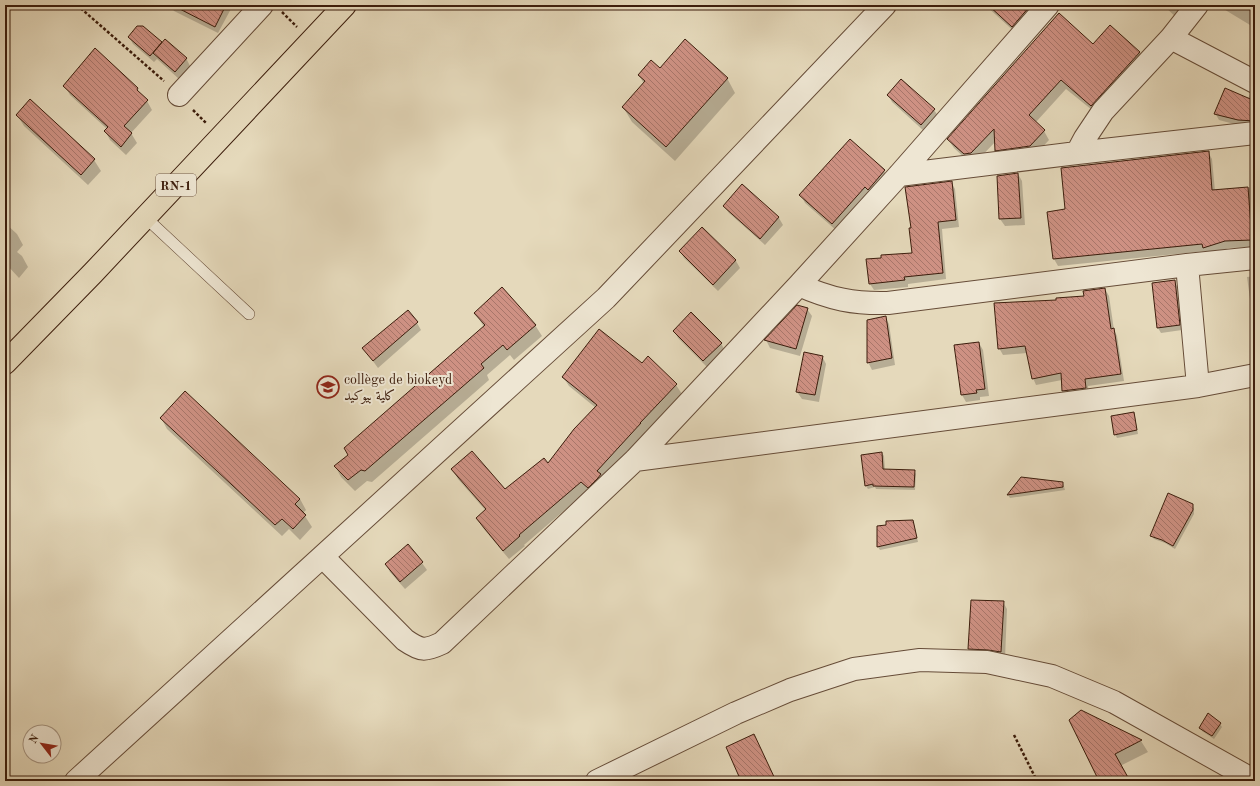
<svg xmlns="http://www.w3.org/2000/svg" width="1260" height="786" font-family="'Old Standard TT',Amiri,serif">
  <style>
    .shadow { fill: #0003 }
    .building { fill: url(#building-back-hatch); stroke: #3c1d0c }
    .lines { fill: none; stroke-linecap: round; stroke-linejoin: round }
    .service-casing { stroke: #664c38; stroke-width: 12 }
    .minor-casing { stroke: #664c38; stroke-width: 24 }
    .primary-casing { stroke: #3c1d0c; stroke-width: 24 }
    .path { stroke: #3c1d0c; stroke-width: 2.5; stroke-dasharray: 3 2; stroke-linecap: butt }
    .service { stroke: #eee6d3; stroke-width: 11 }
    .minor { stroke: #eee6d3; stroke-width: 22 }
    .primary { stroke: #e5d9bb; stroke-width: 22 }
    .labels { text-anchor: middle; stroke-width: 4; stroke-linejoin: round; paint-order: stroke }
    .shield { fill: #eee6d3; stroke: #715948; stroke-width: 1 }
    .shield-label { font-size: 13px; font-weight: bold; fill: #3c1d0c }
    .poi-label { font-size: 14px; fill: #3c1d0c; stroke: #eee6d3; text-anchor: start }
  </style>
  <defs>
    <pattern id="building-back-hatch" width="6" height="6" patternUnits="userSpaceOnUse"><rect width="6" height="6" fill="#ce9183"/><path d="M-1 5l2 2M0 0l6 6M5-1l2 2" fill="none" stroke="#a8766a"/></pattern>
  </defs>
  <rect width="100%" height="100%" fill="#e5d9bb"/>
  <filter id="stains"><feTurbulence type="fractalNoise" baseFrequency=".005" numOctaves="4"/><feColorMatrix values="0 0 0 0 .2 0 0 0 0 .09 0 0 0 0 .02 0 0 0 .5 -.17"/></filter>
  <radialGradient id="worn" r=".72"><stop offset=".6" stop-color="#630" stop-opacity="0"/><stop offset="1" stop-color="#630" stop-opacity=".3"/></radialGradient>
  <path class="shadow" d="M 170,5 L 231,5 L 232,7 L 218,33 L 174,11 Z
    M 985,5 L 1042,5 L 1017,34 Z
    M 1163,5 L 1191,5 L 1179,20 Z
    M 1217,5 L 1255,5 L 1255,28 Z
    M 1058,14 L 1093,46 L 1110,26 L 1140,53 L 1145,62 L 1097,114 L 1066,89 L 1036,122 L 1044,131 L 1049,140 L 1035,155 L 1001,159 L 996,150 L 996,141 L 976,162 L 970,163 L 954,148 L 948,139 Z
    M 129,37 L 161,42 L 186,58 L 190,66 L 179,79 L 157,59 L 154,62 L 133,44 Z
    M 660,69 L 727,78 L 735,93 L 675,161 L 632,122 L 623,107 L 644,84 L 639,75 Z
    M 901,80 L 934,110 L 939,117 L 925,132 L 892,102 L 888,95 Z
    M 65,86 L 137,89 L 141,95 L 147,101 L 152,110 L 131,133 L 137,143 L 126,155 L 110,140 L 105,131 L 107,129 L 70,95 Z
    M 1250,94 L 1255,95 L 1255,128 L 1249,128 L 1219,120 L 1215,113 L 1248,99 Z
    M 17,115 L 94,160 L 101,171 L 88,185 L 24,126 Z
    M 1208,152 L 1212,159 L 1215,191 L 1255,187 L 1255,247 L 1229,248 L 1208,255 L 1206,251 L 1058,266 L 1054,259 L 1066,210 Z
    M 884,171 L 888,178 L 837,231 L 805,203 L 801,195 Z
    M 1018,174 L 1022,181 L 1025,225 L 1005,226 L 1000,219 Z
    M 951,182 L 955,189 L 959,227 L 942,229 L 946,279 L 908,284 L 908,287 L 874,290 L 870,284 L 913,254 Z
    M 742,186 L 779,218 L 783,225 L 765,245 L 729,213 L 724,206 Z
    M 5,223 L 17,234 L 23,245 L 17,252 L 22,256 L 28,267 L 19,278 L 6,264 L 5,265 Z
    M 702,228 L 736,261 L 740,268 L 718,291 L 684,258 L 680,251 Z
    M 1255,276 L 1255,324 L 1253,321 L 1247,277 Z
    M 1174,281 L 1177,286 L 1182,330 L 1161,333 L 1158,328 Z
    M 1105,289 L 1109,296 L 1114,330 L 1117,336 L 1124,381 L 1088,386 L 1089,395 L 1067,398 L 1063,391 L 1062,380 L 1036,385 L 1033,378 L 1027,353 L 1003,355 L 999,348 L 1057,301 L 1085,297 Z
    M 807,309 L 812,316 L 800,356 L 770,348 L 766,340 Z
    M 475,313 L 535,325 L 542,336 L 514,360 L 510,355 L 487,375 L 489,380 L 372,482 L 367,481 L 355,491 L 341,477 L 335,466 L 349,455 L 484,327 Z
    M 885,317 L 889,324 L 895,365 L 872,370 L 868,362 Z
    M 417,323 L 421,330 L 378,368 L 364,349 Z
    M 674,331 L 721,343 L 725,351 L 708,368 L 678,338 Z
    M 979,343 L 983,350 L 989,396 L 980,397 L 980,400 L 966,402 L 962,395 Z
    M 822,356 L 826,364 L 819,402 L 802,399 L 797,392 Z
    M 642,364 L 676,385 L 682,394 L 645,432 L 646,434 L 603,480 L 587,491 L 524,545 L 525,546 L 509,559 L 483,528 L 477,518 L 486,511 L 458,479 L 452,469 L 505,491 L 548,464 L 596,408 L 569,386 L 563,377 Z
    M 1133,413 L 1135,417 L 1138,434 L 1117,438 L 1115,434 Z
    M 161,418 L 300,499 L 306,510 L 303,513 L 312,527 L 300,540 L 289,529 L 282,536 L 167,429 Z
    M 882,453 L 884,456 L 885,470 L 914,471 L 916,474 L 915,490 L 876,489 L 875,487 L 868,489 L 866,486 L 863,455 Z
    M 1021,478 L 1063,483 L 1065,490 L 1010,498 L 1008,495 Z
    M 1192,505 L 1194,509 L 1194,514 L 1175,549 L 1165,543 L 1154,539 L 1152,536 Z
    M 912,521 L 914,524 L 918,542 L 880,550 L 878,547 Z
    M 408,546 L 422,563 L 427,570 L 405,589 L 390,572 L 386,565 Z
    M 1003,602 L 1007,609 L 1005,659 L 974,656 L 969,649 Z
    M 1081,712 L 1141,741 L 1148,752 L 1120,766 L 1129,781 L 1100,781 Z
    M 1220,724 L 1222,727 L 1214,739 L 1202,731 L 1200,728 Z"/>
  <path class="building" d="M 172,5 L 226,5 L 215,27 Z
    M 988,5 L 1029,5 L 1030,6 L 1012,27 Z
    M 1059,13 L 1093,44 L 1110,25 L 1140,52 L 1091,106 L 1061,80 L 1029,115 L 1045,130 L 1030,146 L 995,151 L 994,129 L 971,153 L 964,154 L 947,139 Z
    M 137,26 L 143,26 L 162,42 L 150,56 L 128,37 Z
    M 165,39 L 187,58 L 175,72 L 153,53 Z
    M 685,39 L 728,78 L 666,147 L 622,107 L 645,81 L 638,75 L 651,60 L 660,68 Z
    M 95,48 L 138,88 L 137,90 L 148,100 L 124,126 L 132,133 L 121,147 L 104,131 L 108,127 L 63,86 Z
    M 901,79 L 935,109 L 921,125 L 887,95 Z
    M 1225,88 L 1255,101 L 1255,121 L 1238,120 L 1214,114 Z
    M 30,99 L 95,159 L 81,175 L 16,115 Z
    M 850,139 L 885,170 L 868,190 L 865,187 L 832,224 L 799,195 Z
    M 1209,151 L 1212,190 L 1248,187 L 1252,240 L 1225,241 L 1203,248 L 1202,244 L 1053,259 L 1047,212 L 1065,209 L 1061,168 Z
    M 1018,173 L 1021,218 L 999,219 L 997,176 Z
    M 952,181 L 956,220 L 938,222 L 943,273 L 904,277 L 905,280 L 869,284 L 866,259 L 881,258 L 881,255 L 912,253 L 909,228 L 911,228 L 905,187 Z
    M 742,184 L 779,217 L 760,239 L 723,206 Z
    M 702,227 L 736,260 L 713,285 L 679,251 Z
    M 1175,280 L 1180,325 L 1157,328 L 1152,283 Z
    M 502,287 L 536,325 L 507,350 L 503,345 L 481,364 L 484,368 L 365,471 L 361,470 L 348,480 L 334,466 L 348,455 L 344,448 L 485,325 L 474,313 Z
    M 1105,288 L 1111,329 L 1114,328 L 1121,374 L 1085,379 L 1086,388 L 1062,391 L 1061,373 L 1032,379 L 1025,346 L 998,349 L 994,303 L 1056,300 L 1056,298 L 1084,296 L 1083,291 Z
    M 797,305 L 808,308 L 796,349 L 764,340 Z
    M 408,310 L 418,322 L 373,361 L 362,348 Z
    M 691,312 L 722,343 L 703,361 L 673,331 Z
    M 886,316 L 892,358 L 867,363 L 867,320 Z
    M 599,329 L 642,363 L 648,356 L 677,384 L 640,423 L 641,423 L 597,471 L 601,474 L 598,478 L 588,488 L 581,482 L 519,535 L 520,536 L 503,551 L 476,518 L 486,509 L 451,469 L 472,451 L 505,489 L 544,458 L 548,463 L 574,429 L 597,405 L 562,377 Z
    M 979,342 L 985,389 L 976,390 L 977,393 L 961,395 L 954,345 Z
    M 804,352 L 823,356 L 815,395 L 796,392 Z
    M 185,391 L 300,499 L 295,504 L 306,515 L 293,529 L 282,519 L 275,525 L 160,418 Z
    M 1134,412 L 1137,430 L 1114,435 L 1111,416 Z
    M 882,452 L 883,469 L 915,470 L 914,487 L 873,486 L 873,484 L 865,486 L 861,455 Z
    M 1021,477 L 1063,482 L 1063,487 L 1007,495 Z
    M 1168,493 L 1193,504 L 1193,510 L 1173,546 L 1162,540 L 1150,536 Z
    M 913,520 L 917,538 L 877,547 L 877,526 L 886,525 L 886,521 Z
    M 408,544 L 423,562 L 400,582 L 385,564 Z
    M 971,600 L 1004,601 L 1001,652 L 988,650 L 968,649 Z
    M 1081,710 L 1142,740 L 1115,754 L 1130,781 L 1099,781 L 1069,720 Z
    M 1208,713 L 1221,723 L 1212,736 L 1199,728 Z
    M 754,734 L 776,781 L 741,781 L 726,747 Z"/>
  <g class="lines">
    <g class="service-casing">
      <path id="service" d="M 145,217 L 249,314"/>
    </g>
    <g class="minor-casing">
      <path id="minor" d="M 1171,38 L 1255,82
        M 179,95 L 262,5
        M 1077,153 L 1085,138 L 1103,111 L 1171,38 L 1197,5
        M 899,175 L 1077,153 L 1255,133
        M 1187,265 L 1198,386
        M 799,285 C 830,299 854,304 888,303 L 1187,265 L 1255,258
        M 635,460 L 1198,386 L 1255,375
        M 323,557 L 405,640 C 421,651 425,651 442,643 L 635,460 L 799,285 L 899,175 L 1048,5
        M 76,781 L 606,298 L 885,5
        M 597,781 L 736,713 L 790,690 L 854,669 L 920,660 L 987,662 L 1052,676 L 1114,702 L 1255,781"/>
    </g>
    <g class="primary-casing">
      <path id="primary" d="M 5,363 L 93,273 L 345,5"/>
    </g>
    <path class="path" d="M 77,5 L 164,81
      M 282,12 L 297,27
      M 193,110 L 206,123
      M 1014,735 L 1037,781"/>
    <use href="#service" class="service"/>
    <use href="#minor" class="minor"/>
    <use href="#primary" class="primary"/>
  </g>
  <defs>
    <g id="school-ring" transform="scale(1.15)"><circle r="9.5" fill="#eee6d3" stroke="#8f2418" stroke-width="1.5"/><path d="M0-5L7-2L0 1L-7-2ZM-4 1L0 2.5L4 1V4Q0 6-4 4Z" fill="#8f2418"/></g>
  </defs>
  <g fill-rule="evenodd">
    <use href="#school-ring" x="328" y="387"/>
  </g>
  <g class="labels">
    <rect class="shield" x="156" y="174" width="40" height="22" rx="3"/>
    <g class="shield-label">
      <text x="176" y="190">RN-1</text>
    </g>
    <g class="poi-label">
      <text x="344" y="384">collège de biokeyd<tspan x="344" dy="16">كلية بيوكيد</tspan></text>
    </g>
  </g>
  <rect width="1260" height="786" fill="none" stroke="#e5d9bb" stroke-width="20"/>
  <rect x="6" y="6" width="1248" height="774" fill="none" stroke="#3c1d0c" stroke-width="2"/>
  <rect x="10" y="10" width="1240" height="766" fill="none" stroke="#3c1d0c"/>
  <g transform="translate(42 744) rotate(301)"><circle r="19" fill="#eee6d3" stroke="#a79683"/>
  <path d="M0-3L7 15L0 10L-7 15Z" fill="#8f2418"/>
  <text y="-6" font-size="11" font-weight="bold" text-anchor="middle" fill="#3c1d0c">N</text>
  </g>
  <rect width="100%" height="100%" filter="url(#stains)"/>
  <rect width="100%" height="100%" fill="url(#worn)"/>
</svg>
